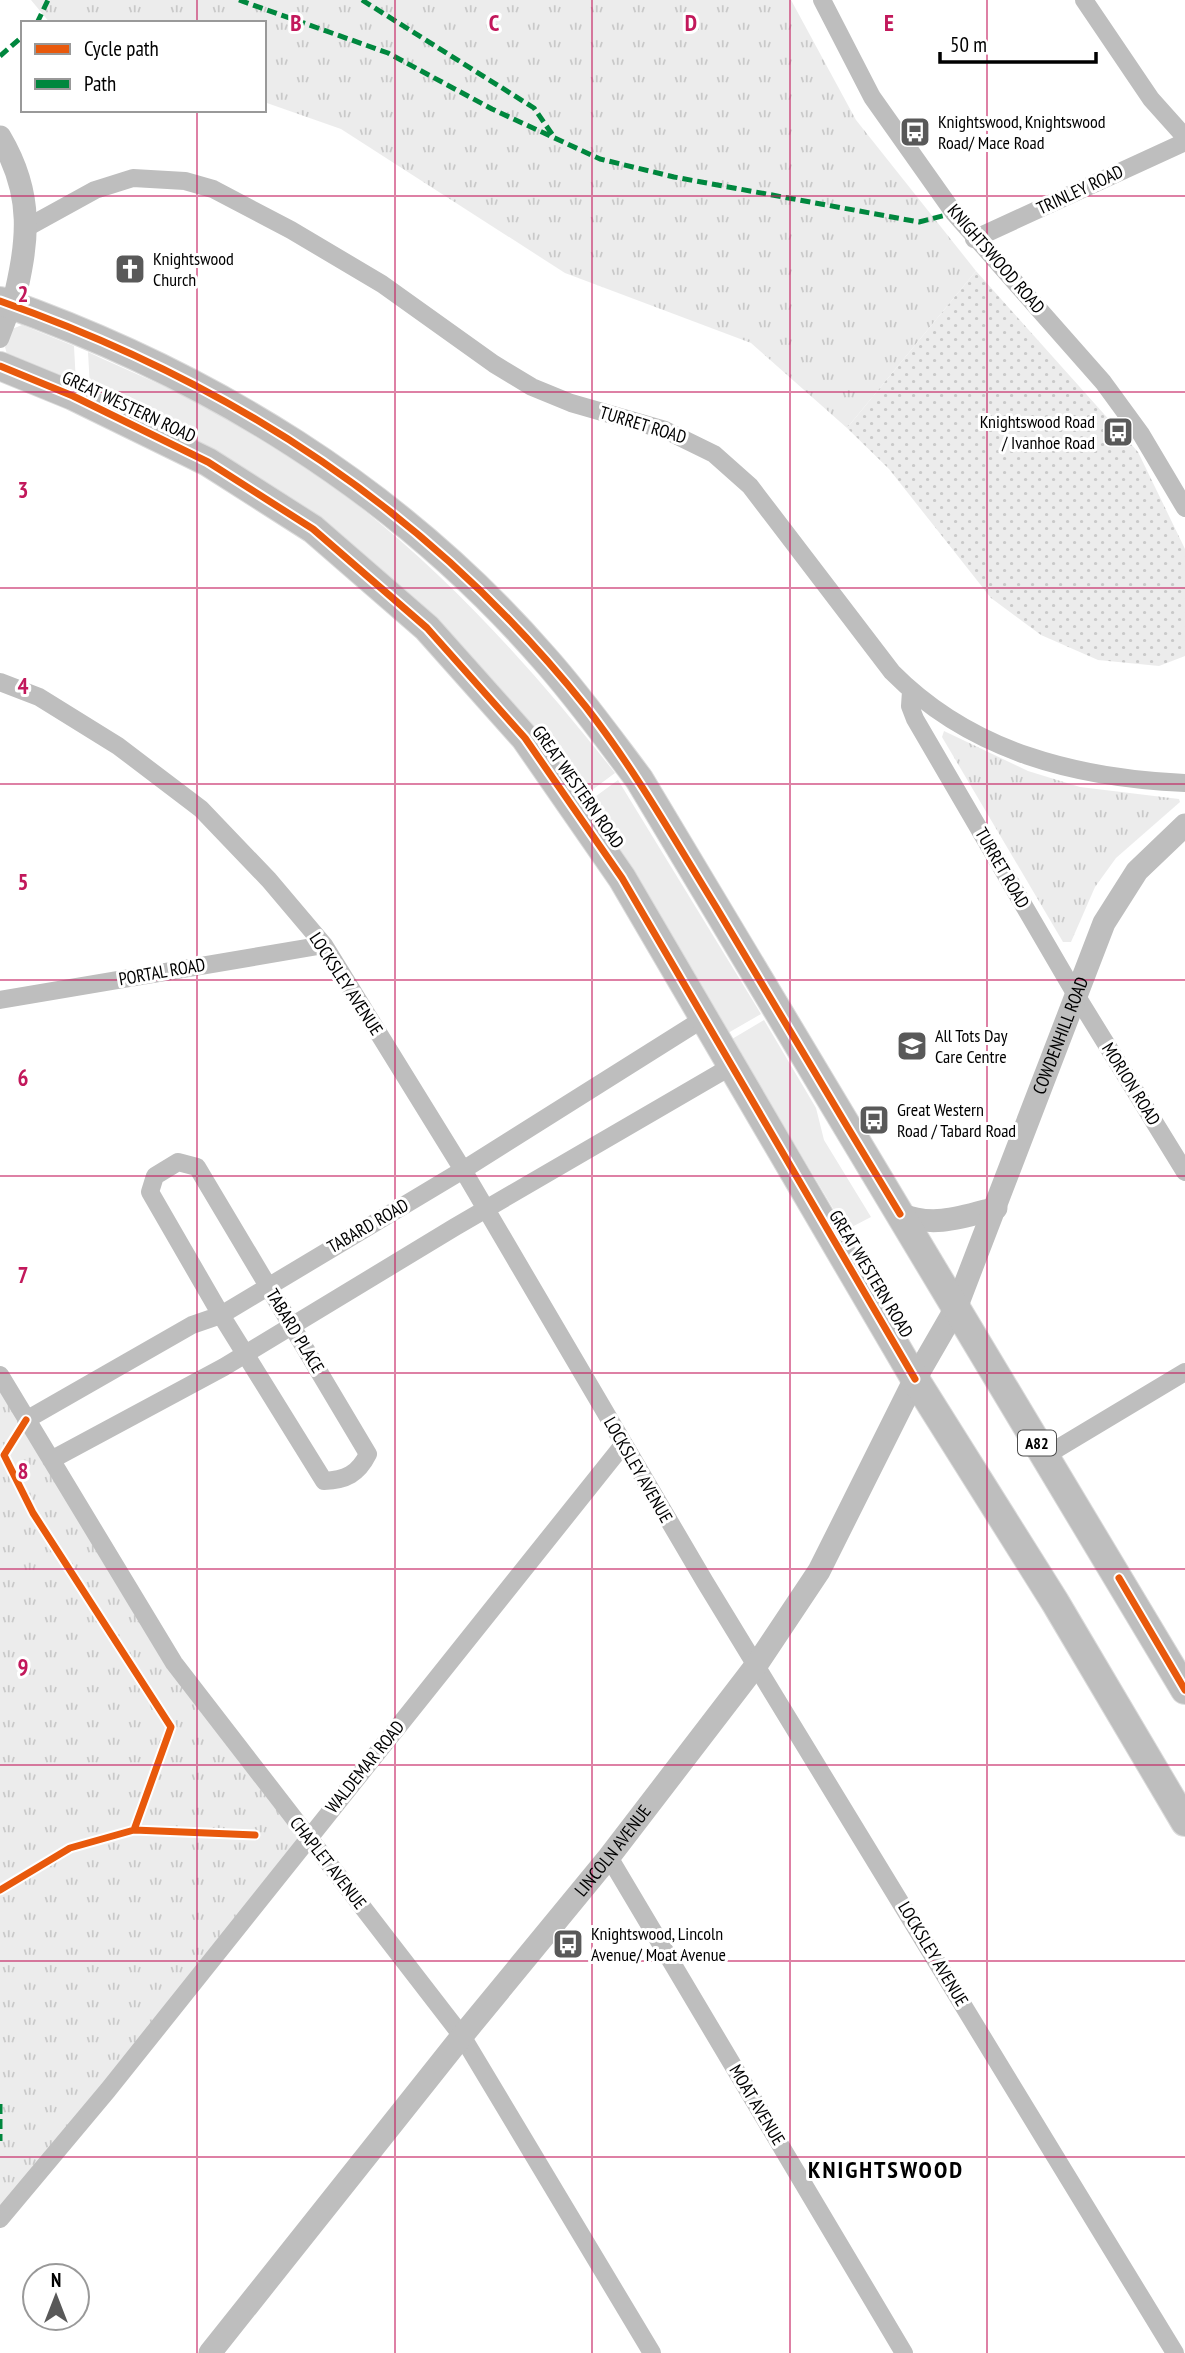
<svg xmlns="http://www.w3.org/2000/svg" width="1185" height="2353" font-family="'PT Sans Narrow',sans-serif">
  <style>
    .grass { fill: #ececec }
    .park { fill: url(#park-tufts) }
    .garden { fill: url(#garden-dots) }
    .lines { fill: none; stroke-linecap: round; stroke-linejoin: round }
    .primary-casing { stroke: #dbdbdb; stroke-width: 30 }
    .minor { stroke: #bebebe; stroke-width: 18 }
    .tertiary { stroke: #bebebe; stroke-width: 23 }
    .primary { stroke: #bebebe; stroke-width: 28 }
    .quiet { stroke: #00873e; stroke-width: 5; stroke-dasharray: 10 5; stroke-linecap: butt }
    .cycleway-casing { stroke: #fff; stroke-width: 11 }
    .cycleway { stroke: #e8590c; stroke-width: 7 }
    .grid { fill: none; stroke: #c2185b; stroke-width: 2; stroke-opacity: 0.55 }
    .labels { text-anchor: middle; stroke-width: 6; stroke-linejoin: round; paint-order: stroke }
    .shield { fill: #fff; stroke: #4c4c4c; stroke-width: 2 }
    .shield-label { font-size: 16px; font-weight: bold; fill: #000 }
    .poi-label { font-size: 18px; fill: #000; stroke: #fff; text-anchor: start }
    .street-label { font-size: 18px; fill: #000; stroke: #fff }
    .district-label { font-size: 24px; font-weight: bold; letter-spacing: 2px; fill: #000; stroke: #fff }
    .grid-label { font-size: 23px; text-anchor: middle; font-weight: bold; fill: #c2185b; stroke: #fff; stroke-width: 6; stroke-linejoin: round; paint-order: stroke }
  </style>
  <defs>
    <pattern id="park-tufts" width="24" height="20" patternUnits="userSpaceOnUse" patternTransform="scale(1.75)"><rect width="24" height="20" fill="#ececec"/><path d="M3 7l-1-3M5 7V3M7 7l1-3M15 17l-1-3M17 17v-4M19 17l1-3" fill="none" stroke="#c9c9c9"/></pattern>
    <pattern id="garden-dots" width="8" height="8" patternUnits="userSpaceOnUse" patternTransform="scale(1.75)"><rect width="8" height="8" fill="#ececec"/><path d="M2 2h.1M6 6h.1" fill="none" stroke="#c9c9c9" stroke-width="1.8" stroke-linecap="round"/></pattern>
  </defs>
  <rect width="100%" height="100%" fill="#fff"/>
  <path class="grass" d="M 22,325 L 74,346 L 76,384 L 8,358 L 5,347 L 12,329 Z
    M 88,352 C 128,371 169,387 208,408 C 373,493 502,629 615,773 L 584,796 L 543,739 L 467,654 L 181,434 L 90,388 Z
    M 618,780 L 761,1014 L 728,1033 L 588,802 Z
    M 764,1020 L 816,1108 L 824,1140 L 871,1217 L 846,1230 L 732,1039 Z"/>
  <path class="park" d="M 31,0 L 791,0 L 856,120 L 976,271 L 847,428 L 751,343 L 565,273 L 341,129 L 264,102 L 264,23 L 50,23 Z
    M 944,731 L 1028,771 L 1080,787 L 1179,799 L 1180,802 L 1116,858 L 1095,887 L 1071,942 L 1063,942 L 942,737 Z
    M 0,1375 L 174,1663 L 309,1837 L 0,2219 Z"/>
  <path class="garden" d="M 976,271 L 1138,452 L 1185,549 L 1185,656 L 1159,666 L 1098,660 L 1041,635 L 991,598 L 889,469 L 847,428 Z"/>
  <g class="lines">
    <g class="primary-casing">
      <path id="primary" d="M 0,301 C 208,374 398,490 544,658 C 578,696 608,738 639,779 L 1185,1690
        M 0,366 L 73,396 L 208,462 L 313,529 L 427,628 L 525,738 L 622,878 L 915,1379 L 1055,1602 L 1185,1822"/>
    </g>
    <path class="minor" d="M 822,0 L 872,97 L 954,213 L 1103,382 L 1141,434 L 1185,508
      M 1084,0 L 1151,99 L 1185,137
      M 26,228 L 95,190 L 133,178 L 185,181 L 213,189 L 291,230 L 382,284 L 494,364 L 532,387 L 571,403 L 665,430 L 714,454 L 750,486 L 892,672 C 971,752 1076,778 1185,783
      M 974,239 L 1185,142
      M 0,339 L 13,305
      M 0,682 L 39,697 L 118,746 L 201,809 L 269,880 L 324,945 L 463,1170 L 705,1582 L 1175,2353
      M 911,691 L 910,706 L 915,719 L 1076,995 L 1185,1172
      M 0,1000 L 324,945
      M 178,1162 L 197,1167 L 368,1454 C 358,1474 346,1480 324,1481 L 221,1315 L 150,1192 L 155,1176 Z
      M 0,1375 L 174,1663 L 462,2036 L 652,2353
      M 26,1420 L 192,1325 L 221,1315 L 463,1170 L 703,1019
      M 1045,1456 L 1185,1372
      M 51,1460 L 224,1367 L 455,1227 L 730,1067
      M 609,1857 L 904,2353
      M 0,2219 L 108,2090 L 623,1445"/>
    <g class="tertiary">
      <path d="M 0,137 C 35,196 28,242 13,305"/>
      <path d="M 900,1214 C 933,1228 962,1217 996,1208"/>
      <path id="s1" d="M 210,2353 L 462,2036 L 609,1857 L 757,1664 L 819,1571 L 915,1379 L 956,1308 L 1104,923 L 1137,871 L 1185,825"/>
    </g>
    <use href="#primary" class="primary"/>
    <path class="quiet" d="M 239,0 L 388,53 L 492,109 L 600,159 L 674,177 L 919,222 L 954,213
      M 362,0 L 534,108 L 554,137
      M 37,23 L 48,0
      M 0,56 L 23,36
      M 0,2104 L 0,2141"/>
    <g class="cycleway-casing">
      <path id="cycleway" d="M 0,301 C 234,383 430,512 586,707 C 635,770 674,839 716,907 C 777,1009 838,1112 900,1214
        M 0,366 L 73,396 L 208,462 L 313,529 L 427,628 L 525,738 L 622,878 L 915,1379
        M 1119,1578 L 1185,1690
        M 134,1830 L 255,1835
        M 0,1890 L 70,1848 L 134,1830 L 171,1727 L 33,1513 L 4,1455 L 26,1420"/>
    </g>
    <use href="#cycleway" class="cycleway"/>
  </g>
  <path class="grid" d="M 197,0 L 197,23M 395,0 L 395,2353M 592,0 L 592,2353M 790,0 L 790,2353M 987,0 L 987,2353M 197,110 L 197,2353M 0,196 L 1185,196M 0,392 L 1185,392M 0,588 L 1185,588M 0,784 L 1185,784M 0,980 L 1185,980M 0,1176 L 1185,1176M 0,1373 L 1185,1373M 0,1569 L 1185,1569M 0,1765 L 1185,1765M 0,1961 L 1185,1961M 0,2157 L 1185,2157"/>
  <defs>
    <g id="bus-square" transform="scale(1.575)"><rect x="-9" y="-9" width="18" height="18" rx="4" fill="#595959" stroke="#fff"/><path d="M-5-6H5V4H4V6H2V4H-2V6H-4V4H-5ZM-3.5-4V0h7V-4ZM-3.5 1.2v1.5H-2V1.2ZM2 1.2v1.5H3.5V1.2Z" fill="#fff"/></g>
    <g id="church-square" transform="scale(1.575)"><rect x="-9" y="-9" width="18" height="18" rx="4" fill="#595959" stroke="#fff"/><path d="M-1.2-6h2.4v3.5h3.3v2.4h-3.3V6h-2.4V-.1h-3.3v-2.4h3.3Z" fill="#fff"/></g>
    <g id="school-square" transform="scale(1.575)"><rect x="-9" y="-9" width="18" height="18" rx="4" fill="#595959" stroke="#fff"/><path d="M0-5L7-2L0 1L-7-2ZM-4 1L0 2.5L4 1V4Q0 6-4 4Z" fill="#fff"/></g>
  </defs>
  <g fill-rule="evenodd">
    <use href="#bus-square" x="915" y="132"/>
    <use href="#church-square" x="130" y="269"/>
    <use href="#bus-square" x="1118" y="432"/>
    <use href="#school-square" x="912" y="1046"/>
    <use href="#bus-square" x="874" y="1120"/>
    <use href="#bus-square" x="568" y="1944"/>
  </g>
  <g class="labels">
    <rect class="shield" x="1018" y="1430.5" width="38" height="25" rx="5"/>
    <g class="shield-label">
      <text x="1037" y="1449">A82</text>
    </g>
    <g class="poi-label">
      <text x="938" y="128">Knightswood, Knightswood<tspan x="938" dy="21">Road/ Mace Road</tspan></text>
      <text x="153" y="265">Knightswood<tspan x="153" dy="21">Church</tspan></text>
      <text x="1095" y="428" text-anchor="end">Knightswood Road<tspan x="1095" dy="21">/ Ivanhoe Road</tspan></text>
      <text x="935" y="1042">All Tots Day<tspan x="935" dy="21">Care Centre</tspan></text>
      <text x="897" y="1116">Great Western<tspan x="897" dy="21">Road / Tabard Road</tspan></text>
      <text x="591" y="1940">Knightswood, Lincoln<tspan x="591" dy="21">Avenue/ Moat Avenue</tspan></text>
    </g>
    <g class="street-label">
      <text transform="translate(1080 190) rotate(-25)" y="6">TRINLEY ROAD</text>
      <text transform="translate(996 259) rotate(49)" y="6">KNIGHTSWOOD ROAD</text>
      <text transform="translate(129 407) rotate(25)" y="6">GREAT WESTERN ROAD</text>
      <text transform="translate(643 425) rotate(17)" y="6">TURRET ROAD</text>
      <text transform="translate(578 787) rotate(55)" y="6">GREAT WESTERN ROAD</text>
      <text transform="translate(1002 868) rotate(60)" y="6">TURRET ROAD</text>
      <text transform="translate(162 972) rotate(-10)" y="6">PORTAL ROAD</text>
      <text transform="translate(346 984) rotate(57)" y="6">LOCKSLEY AVENUE</text>
      <text dy="6" stroke="none"><textPath href="#s1" startOffset="1580">COWDENHILL ROAD</textPath></text>
      <text transform="translate(1131 1084) rotate(58)" y="6">MORION ROAD</text>
      <text transform="translate(368 1226) rotate(-30)" y="6">TABARD ROAD</text>
      <text transform="translate(871 1274) rotate(59)" y="6">GREAT WESTERN ROAD</text>
      <text transform="translate(295 1331) rotate(59)" y="6">TABARD PLACE</text>
      <text transform="translate(638 1470) rotate(60)" y="6">LOCKSLEY AVENUE</text>
      <text transform="translate(365 1767) rotate(-51)" y="6">WALDEMAR ROAD</text>
      <text dy="6" stroke="none"><textPath href="#s1" startOffset="644">LINCOLN AVENUE</textPath></text>
      <text transform="translate(328 1863) rotate(52)" y="6">CHAPLET AVENUE</text>
      <text transform="translate(933 1954) rotate(59)" y="6">LOCKSLEY AVENUE</text>
      <text transform="translate(757 2105) rotate(59)" y="6">MOAT AVENUE</text>
    </g>
    <g class="district-label">
      <text x="886" y="2178">KNIGHTSWOOD</text>
    </g>
  </g>
  <g class="grid-label">
    <text x="296" y="31">B</text>
    <text x="494" y="31">C</text>
    <text x="691" y="31">D</text>
    <text x="889" y="31">E</text>
    <text x="23" y="302">2</text>
    <text x="23" y="498">3</text>
    <text x="23" y="694">4</text>
    <text x="23" y="890">5</text>
    <text x="23" y="1086">6</text>
    <text x="23" y="1283">7</text>
    <text x="23" y="1479">8</text>
    <text x="23" y="1675">9</text>
  </g>
  <rect x="21" y="21" width="245" height="91" fill="#ffffff" stroke="#999999" stroke-width="2"/>
  <rect x="35" y="44" width="35" height="10" fill="#e8590c" stroke="#999999" stroke-width="2"/>
  <text x="84" y="56" font-size="21" fill="#000000">Cycle path</text>
  <rect x="35" y="79" width="35" height="10" fill="#00873e" stroke="#999999" stroke-width="2"/>
  <text x="84" y="91" font-size="21" fill="#000000">Path</text>
  <g transform="translate(56 2297)"><circle r="33" fill="#ffffff" stroke="#999999" stroke-width="2"/>
  <path d="M0-5L12 26L0 18L-12 26Z" fill="#595959"/>
  <text y="-10" font-size="19" font-weight="bold" text-anchor="middle" fill="#000000">N</text>
  </g>
  <path d="M940 52v10h156v-10" fill="none" stroke="#000000" stroke-width="3.5"/>
  <text x="950" y="52" font-size="21" fill="#000000" stroke="#ffffff" stroke-width="5" paint-order="stroke">50 m</text>
</svg>
